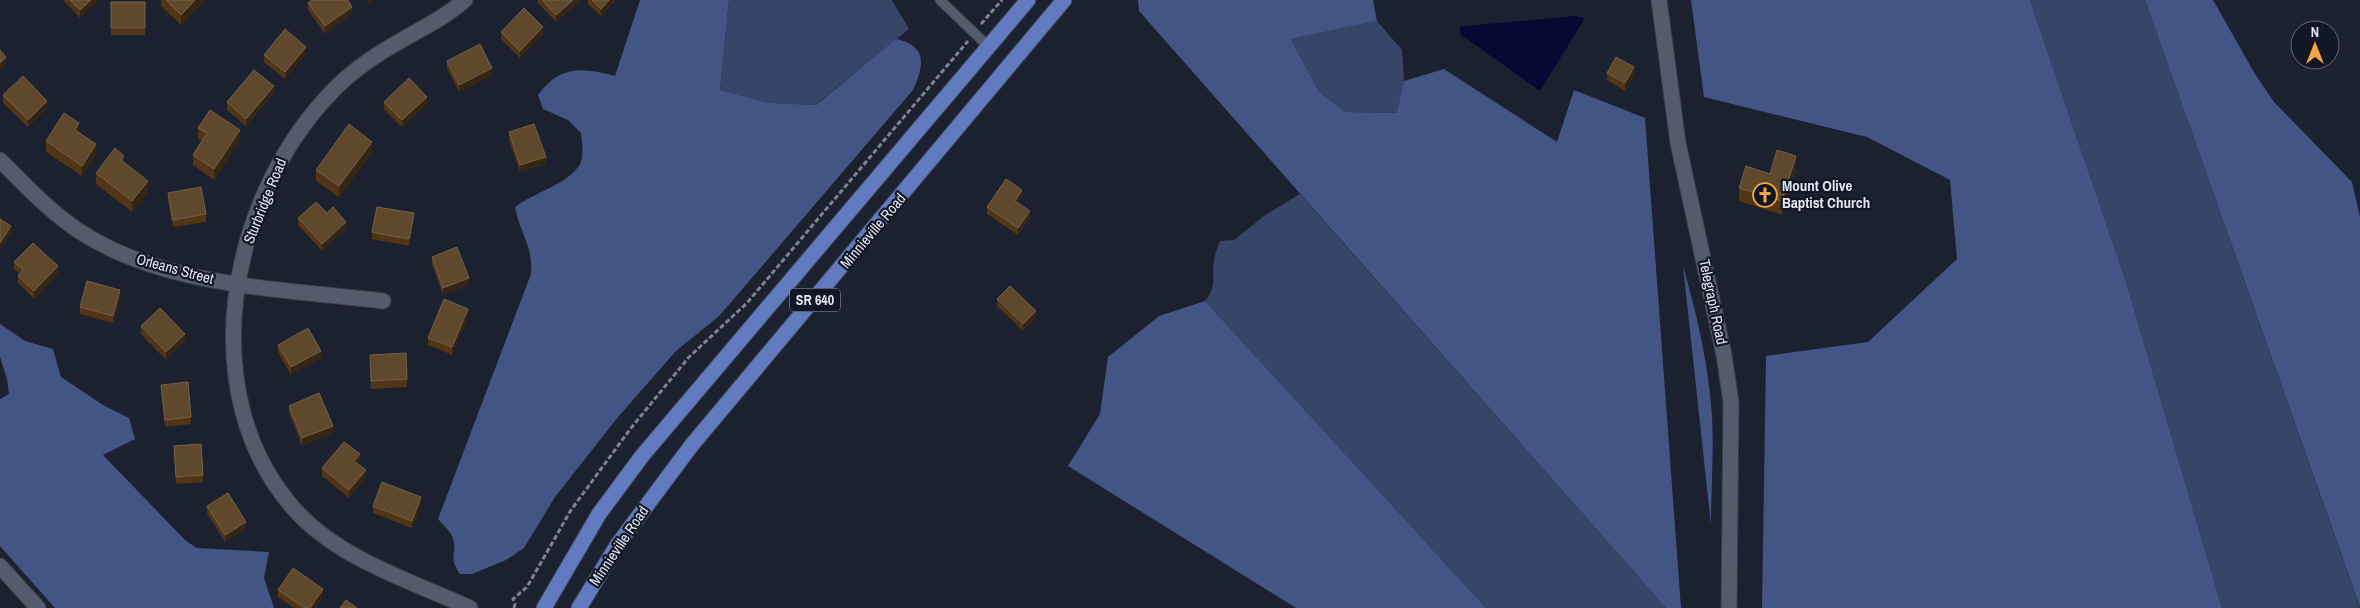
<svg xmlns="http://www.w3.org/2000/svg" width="2360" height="608" font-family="'Archivo Narrow',sans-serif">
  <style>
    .green { fill: #374569 }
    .forest { fill: #435585 }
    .water { fill: #040a34 }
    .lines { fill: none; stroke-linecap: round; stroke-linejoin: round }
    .service-casing { stroke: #3b3f4b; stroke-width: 11 }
    .minor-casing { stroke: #3b3f4b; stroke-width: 17 }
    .secondary-casing { stroke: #3b3f4b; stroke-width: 17 }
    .primary-casing { stroke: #3b3f4b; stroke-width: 17 }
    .path { stroke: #7e838e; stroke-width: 3; stroke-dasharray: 5 2.5; stroke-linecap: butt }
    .service { stroke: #545b6c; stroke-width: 9 }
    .minor { stroke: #545b6c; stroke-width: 15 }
    .secondary { stroke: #545b6c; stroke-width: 15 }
    .primary { stroke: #627ac0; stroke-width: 15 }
    .wall { fill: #513514 }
    .shaded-wall { fill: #352515 }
    .building { fill: #60482c; stroke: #74614a }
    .labels { text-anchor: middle; stroke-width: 4.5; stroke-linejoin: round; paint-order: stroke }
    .shield { fill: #121725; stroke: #a3a7b2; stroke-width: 1 }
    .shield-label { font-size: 14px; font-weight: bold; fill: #e1e5ee }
    .poi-label { font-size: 15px; font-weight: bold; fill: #e1e5ee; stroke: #121725; text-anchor: start }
    .street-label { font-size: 15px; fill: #e1e5ee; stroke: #121725 }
  </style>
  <rect width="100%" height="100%" fill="#1b212f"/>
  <path class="green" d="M 729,0 L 892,0 L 909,29 L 815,105 L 770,103 L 720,90 Z
    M 2030,0 L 2145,0 L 2360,608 L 2222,608 L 2126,282 Z
    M 1377,21 L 1402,50 L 1404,81 L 1398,113 L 1345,112 L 1319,92 L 1291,39 Z
    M 1300,194 L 1666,608 L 1486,608 L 1205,301 C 1219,284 1210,275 1215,256 C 1216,251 1218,246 1220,241 L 1234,240 L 1264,216 Z"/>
  <path class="forest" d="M 640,0 L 729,0 L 720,90 L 770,103 L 816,105 L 896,39 C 928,46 924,66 913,90 L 733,300 L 718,317 L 676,351 L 618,417 L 555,497 L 524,548 L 506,560 L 472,574 L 460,574 C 447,555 458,554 453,539 C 451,531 443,525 438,519 L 531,274 C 533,245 520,234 515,207 C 533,193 565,185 578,167 C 585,159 582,143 581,133 L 568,120 L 543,109 L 538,95 C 559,65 584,67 615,76 Z
    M 1138,0 L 1373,0 L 1377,21 L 1291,39 L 1319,92 L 1345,112 L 1397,113 L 1404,81 L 1444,69 L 1557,142 L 1574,90 L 1645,118 L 1681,608 L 1666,608 L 1139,11 Z
    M 1691,0 L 2030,0 L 2126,282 L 2222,608 L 1762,608 L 1766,356 L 1868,342 L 1957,259 L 1950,180 L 1867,137 L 1704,97 Z
    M 2145,0 L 2213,0 L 2255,74 L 2274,102 L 2352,182 L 2360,217 L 2360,607 Z
    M 1683,266 C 1697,315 1709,366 1712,417 C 1714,453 1711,489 1711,525 Z
    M 1205,301 L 1486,608 L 1296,608 L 1068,466 L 1100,414 L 1108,357 L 1159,316 Z
    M 0,324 L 25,341 L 53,349 L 61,377 L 103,405 L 129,418 L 135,439 L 103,455 L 186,541 L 197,548 L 269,552 L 264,578 L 274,608 L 55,608 L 0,546 L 0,399 L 9,394 L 7,379 L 0,357 Z"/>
  <path class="water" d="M 1575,16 L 1584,18 L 1582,23 L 1540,91 L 1460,34 L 1460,27 L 1465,26 Z"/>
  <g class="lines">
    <g class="service-casing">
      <path id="service" d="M 940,0 L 989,47"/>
    </g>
    <g class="minor-casing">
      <path id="minor" d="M 465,0 C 446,17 424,27 402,40 C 375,55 348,73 327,97 C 229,202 192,395 295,510 C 339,559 411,581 470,608
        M 0,160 C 25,185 49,211 79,231 C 164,287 284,289 383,301
        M 0,566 L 38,608"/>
    </g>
    <g class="secondary-casing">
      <path id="secondary" d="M 1659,0 L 1678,143 L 1724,355 L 1731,402 L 1729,608"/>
    </g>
    <g class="primary-casing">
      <path id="primary" d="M 544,608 L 599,514 L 642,456 L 1028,0
        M 579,608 L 618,544 L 691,446 L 1064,0"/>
    </g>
    <path class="path" d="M 981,24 L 1002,0
      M 514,608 L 515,604 L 513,599 L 527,587 L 571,510 L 631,428 L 689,357 L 747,303 L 968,41"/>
    <use href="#service" class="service"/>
    <use href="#minor" class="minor"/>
    <use href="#secondary" class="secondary"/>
    <use href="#primary" class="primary"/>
  </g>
  <path class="wall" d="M 63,0 L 98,0 L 80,18 Z
    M 161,0 L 206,0 L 181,25 L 161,6 Z
    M 538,0 L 581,0 L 556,22 L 538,3 Z
    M 588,0 L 615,0 L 615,1 L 601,16 L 588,4 Z
    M 111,2 L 145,2 L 145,35 L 111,35 Z
    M 308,3 L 352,14 L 325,34 L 308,10 Z
    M 501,32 L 543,34 L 520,58 L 501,39 Z
    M 306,54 L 285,79 L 264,62 L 264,55 Z
    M 447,61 L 492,76 L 459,92 L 447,68 Z
    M 1607,73 L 1634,74 L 1625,91 L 1607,80 Z
    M 274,93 L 246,126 L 227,110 L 227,102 Z
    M 3,95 L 47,108 L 28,127 L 3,103 Z
    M 384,102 L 427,104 L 402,127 L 384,109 Z
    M 198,128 L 240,140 L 214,180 L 193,165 L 193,155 L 202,141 L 198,139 Z
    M 509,132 L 546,164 L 520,172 L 509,140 Z
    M 79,133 L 96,155 L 82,176 L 46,152 L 46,141 Z
    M 372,153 L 339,197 L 316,181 L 316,170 Z
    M 124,163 L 148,192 L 132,212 L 96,184 L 96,173 Z
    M 1796,170 L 1782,215 L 1739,201 L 1739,188 Z
    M 168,193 L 206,214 L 206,222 L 173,227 L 168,201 Z
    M 1022,197 L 1018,203 L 1030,218 L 1018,235 L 987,214 L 987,207 Z
    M 327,213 L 346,229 L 322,251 L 298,225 L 298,218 Z
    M 414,221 L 409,246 L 372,239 L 372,232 Z
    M 432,257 L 469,285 L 443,295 L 432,264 Z
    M 14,262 L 58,274 L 34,299 L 18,283 L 18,276 L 20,274 L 14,269 Z
    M 120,298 L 113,323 L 80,314 L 80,307 Z
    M 997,299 L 1036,319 L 1023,331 L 997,306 Z
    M 468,316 L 452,355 L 428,345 L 428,338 Z
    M 141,326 L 185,341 L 166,360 L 141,334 Z
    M 278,345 L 321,358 L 291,375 L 278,352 Z
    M 370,363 L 407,379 L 407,387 L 371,389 Z
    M 161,385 L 191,417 L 191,424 L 165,427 Z
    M 289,406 L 333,433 L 302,446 L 289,413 Z
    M 174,446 L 203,475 L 203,482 L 176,484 Z
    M 360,462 L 358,463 L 366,477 L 349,498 L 322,476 L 322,468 Z
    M 421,505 L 412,528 L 373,513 L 373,506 Z
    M 207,506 L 246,529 L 225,542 L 207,513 Z
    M 278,590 L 323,596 L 315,608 L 294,608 L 278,597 Z"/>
  <path class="shaded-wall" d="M 91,0 L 98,0 L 80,18 L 80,10 Z
    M 195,0 L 206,0 L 181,25 L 181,15 Z
    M 368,0 L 373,0 L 368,4 Z
    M 573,0 L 581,0 L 556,22 L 556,15 Z
    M 609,0 L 615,0 L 615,1 L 601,16 L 601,9 Z
    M 352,7 L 352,14 L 325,34 L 325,26 Z
    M 543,27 L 543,34 L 520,58 L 520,51 Z
    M 306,47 L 306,54 L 285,79 L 285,72 Z
    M 6,57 L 6,64 L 0,71 L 0,63 Z
    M 1634,67 L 1634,74 L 1625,91 L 1625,83 Z
    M 492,68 L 492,76 L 459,92 L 459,85 Z
    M 274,86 L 274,93 L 246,126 L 246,119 Z
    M 427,97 L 427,104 L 402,127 L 402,120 Z
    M 47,101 L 47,108 L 28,127 L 28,120 Z
    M 79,123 L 79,134 L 75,130 Z
    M 240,130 L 240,140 L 214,180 L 214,169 Z
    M 372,142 L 372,153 L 339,197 L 339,186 Z
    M 96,144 L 96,155 L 82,176 L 82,166 Z
    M 124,156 L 124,166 L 121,160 Z
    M 1796,156 L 1796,170 L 1782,215 L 1782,201 Z
    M 546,157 L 546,164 L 520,172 L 520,165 Z
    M 148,181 L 148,192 L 132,212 L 132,201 Z
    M 1022,190 L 1022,197 L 1015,208 L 1015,201 Z
    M 1030,211 L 1030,218 L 1018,235 L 1018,228 Z
    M 414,213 L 414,221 L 409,246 L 409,239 Z
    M 346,222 L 346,229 L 322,251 L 322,244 Z
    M 11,226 L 11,233 L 0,251 L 0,243 Z
    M 58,266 L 58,274 L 34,299 L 34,291 Z
    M 469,278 L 469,285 L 443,295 L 443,288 Z
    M 120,290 L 120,298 L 113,323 L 113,316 Z
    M 468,309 L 468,316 L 452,355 L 452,347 Z
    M 1036,311 L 1036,319 L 1023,331 L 1023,324 Z
    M 185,334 L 185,341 L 166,360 L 166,352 Z
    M 321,351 L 321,358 L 291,375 L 291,367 Z
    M 333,426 L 333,433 L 302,446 L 302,438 Z
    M 360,454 L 360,462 L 354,468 L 354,461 Z
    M 366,470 L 366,477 L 349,498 L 349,490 Z
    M 421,497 L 421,505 L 412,528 L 412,521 Z
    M 246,522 L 246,529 L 225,542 L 225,535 Z
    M 323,589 L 323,596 L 315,608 L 310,608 Z"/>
  <path class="building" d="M 70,0 L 91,0 L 80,10 Z
    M 166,0 L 195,0 L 181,15 Z
    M 312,0 L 348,0 L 352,7 L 325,26 L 308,3 Z
    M 542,0 L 573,0 L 556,15 Z
    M 592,0 L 609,0 L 601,9 Z
    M 111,2 L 145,2 L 145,28 L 111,28 Z
    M 524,8 L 543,27 L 520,51 L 501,32 Z
    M 285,29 L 306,47 L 285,72 L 264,55 Z
    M 480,44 L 492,68 L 459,85 L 447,61 Z
    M 0,50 L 6,57 L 0,63 Z
    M 1616,57 L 1634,67 L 1625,83 L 1607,73 Z
    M 254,70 L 274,86 L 246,119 L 227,102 Z
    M 23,76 L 47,101 L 28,120 L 3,95 Z
    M 409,78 L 427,97 L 402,120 L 384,102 Z
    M 210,110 L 240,130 L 214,169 L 193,155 L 207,133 L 198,128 Z
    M 64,113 L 79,123 L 75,130 L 96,144 L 82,166 L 46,141 Z
    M 349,124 L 372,142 L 339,186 L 316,170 Z
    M 534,124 L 546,157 L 520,165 L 509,132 Z
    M 115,148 L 124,156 L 121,160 L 148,181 L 132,201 L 96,173 Z
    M 1777,150 L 1796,156 L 1782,201 L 1739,188 L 1746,166 L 1770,174 Z
    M 1006,179 L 1022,190 L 1015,201 L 1030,211 L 1018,228 L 987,207 Z
    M 201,187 L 206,214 L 173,220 L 168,193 Z
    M 316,202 L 327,213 L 333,207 L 346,222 L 322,244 L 298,218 Z
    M 377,207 L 414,213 L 409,239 L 372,232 Z
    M 0,219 L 11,226 L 0,243 Z
    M 33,243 L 58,266 L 34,291 L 18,276 L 23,270 L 14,262 Z
    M 457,247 L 469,278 L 443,288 L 432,257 Z
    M 87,281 L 120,290 L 113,316 L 80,307 Z
    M 1010,286 L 1036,311 L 1023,324 L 997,299 Z
    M 444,299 L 468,309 L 452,347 L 428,338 Z
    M 160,308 L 185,334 L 166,352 L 141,326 Z
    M 308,328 L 321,351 L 291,367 L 278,345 Z
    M 406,353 L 407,379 L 371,381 L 370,355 Z
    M 188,382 L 191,417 L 165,420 L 161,385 Z
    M 319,393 L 333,426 L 302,438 L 289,406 Z
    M 344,442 L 360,454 L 354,461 L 366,470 L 349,490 L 322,468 Z
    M 201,444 L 203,475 L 176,477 L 174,446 Z
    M 382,482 L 421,497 L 412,521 L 373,506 Z
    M 228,493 L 246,522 L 225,535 L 207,506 Z
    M 293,568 L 323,589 L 310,608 L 305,608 L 278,590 Z
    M 346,600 L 357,608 L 340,608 Z"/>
  <defs>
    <g id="church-ring" transform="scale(1.25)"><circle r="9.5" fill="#121725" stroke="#f6a246" stroke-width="1.5"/><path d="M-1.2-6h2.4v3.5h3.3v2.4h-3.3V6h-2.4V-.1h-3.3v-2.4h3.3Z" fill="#f6a246"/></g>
  </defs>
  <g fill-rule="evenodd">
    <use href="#church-ring" x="1765" y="195"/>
  </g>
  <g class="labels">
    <rect class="shield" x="790" y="288.5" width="50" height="23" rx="4"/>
    <g class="shield-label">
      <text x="815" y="305">SR 640</text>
    </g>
    <g class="poi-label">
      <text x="1782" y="191">Mount Olive<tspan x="1782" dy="17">Baptist Church</tspan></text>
    </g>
    <g class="street-label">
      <text transform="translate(265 201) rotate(-68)" y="5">Sturbridge Road</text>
      <text transform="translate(873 231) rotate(-50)" y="5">Minnieville Road</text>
      <text transform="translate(175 269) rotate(15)" y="5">Orleans Street</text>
      <text transform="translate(1713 302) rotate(78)" y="5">Telegraph Road</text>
      <text transform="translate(619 546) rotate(-56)" y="5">Minnieville Road</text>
    </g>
  </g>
  <g transform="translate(2315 45)"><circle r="24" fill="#121725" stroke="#656975"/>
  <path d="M0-4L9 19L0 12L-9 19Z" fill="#f6a246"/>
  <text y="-8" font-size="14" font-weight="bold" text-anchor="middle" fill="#e1e5ee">N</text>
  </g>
</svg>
